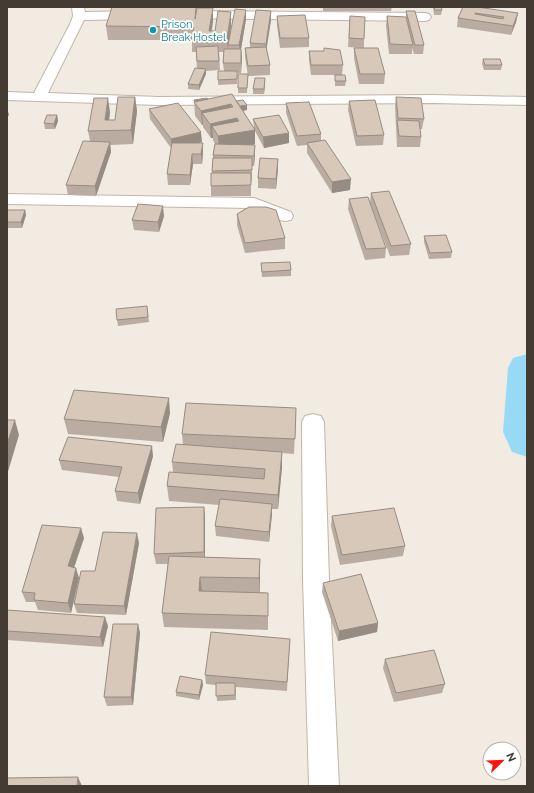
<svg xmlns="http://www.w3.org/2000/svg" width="534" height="793" font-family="Raleway,sans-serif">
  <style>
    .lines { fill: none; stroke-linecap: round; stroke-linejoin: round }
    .river { fill: #98daf5; fill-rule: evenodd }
    .minor-casing { stroke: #c1b5a7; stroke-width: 2 }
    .minor { fill: #fff; fill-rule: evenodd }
    .wall { fill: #baaca0 }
    .shaded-wall { fill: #978c82 }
    .building { fill: #d8c8ba; stroke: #978c82; fill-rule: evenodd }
    .culture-dot { fill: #0f9aa8; stroke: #fff; stroke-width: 1.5 }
    .labels { text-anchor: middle; stroke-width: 3.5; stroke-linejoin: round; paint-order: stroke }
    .far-culture-label { font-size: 11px; fill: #0d838f; stroke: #fff; text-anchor: start }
  </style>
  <rect width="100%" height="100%" fill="#f2ebe2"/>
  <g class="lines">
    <path class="river" d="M 527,354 L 527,457 L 512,452 L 503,432 L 508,368 L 513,358 Z"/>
    <g class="minor-casing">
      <path id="minor" d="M 72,7 L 84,7 L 85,12 L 138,11 L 142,12 L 144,15 L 142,18 L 138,19 L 84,20 L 48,93 L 159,97 L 433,95 L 527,97 L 527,105 L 433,103 L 159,105 L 7,100 L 7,92 L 34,93 L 70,24 L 73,16 Z
        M 183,11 L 425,13 L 429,14 L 431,17 L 429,20 L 425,21 L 179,18 L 177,15 L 179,12 Z
        M 7,194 L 254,198 L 291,212 L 293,216 L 291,220 L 285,221 L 279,220 L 251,208 L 7,204 Z
        M 313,414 L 321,416 L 324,422 L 329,579 L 339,786 L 309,786 L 303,579 L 302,422 L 305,416 Z"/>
    </g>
    <use href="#minor" class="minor"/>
  </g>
  <path class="wall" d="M 323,7 L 392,7 L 391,11 L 323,11 Z
    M 433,7 L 441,7 L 442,10 L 441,15 L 434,15 Z
    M 463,7 L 518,13 L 516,22 L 511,35 L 457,27 L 458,18 Z
    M 213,8 L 213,21 L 212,31 L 215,31 L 231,25 L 229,38 L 246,19 L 241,49 L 242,58 L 241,73 L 237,73 L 237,84 L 218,85 L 218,71 L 224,71 L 223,63 L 224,52 L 219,52 L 220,70 L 206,71 L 206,74 L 199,90 L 188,89 L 188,84 L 197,69 L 196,52 L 192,52 L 192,40 L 108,40 L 106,26 L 196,12 Z
    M 271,11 L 271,20 L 266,49 L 270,65 L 270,75 L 248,76 L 245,57 L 245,48 L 250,47 L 250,43 Z
    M 406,11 L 424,45 L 423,54 L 414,54 L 412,48 L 412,54 L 389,54 L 386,26 L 387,16 L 406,17 Z
    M 277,16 L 309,38 L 309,47 L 280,48 L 277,25 Z
    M 350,16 L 364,39 L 364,48 L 385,74 L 384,84 L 359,84 L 354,58 L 354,48 L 360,48 L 348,47 Z
    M 324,48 L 343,65 L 342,75 L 311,75 L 309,60 L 309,51 L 324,51 Z
    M 483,59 L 502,65 L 501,70 L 484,70 L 482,64 Z
    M 248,74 L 247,93 L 238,93 L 238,88 Z
    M 335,75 L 346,81 L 345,86 L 335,86 Z
    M 265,78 L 265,83 L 264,94 L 253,94 L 253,89 Z
    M 135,97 L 137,111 L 133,144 L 110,145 L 111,152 L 96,196 L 68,195 L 66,185 L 90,141 L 88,131 L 110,112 L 109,120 L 115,120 Z
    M 396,97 L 424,119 L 422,129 L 420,129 L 421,137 L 420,147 L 397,147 L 395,107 Z
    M 208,99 L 236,101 L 247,110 L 243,111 L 254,128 L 253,119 L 289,143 L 264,148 L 255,131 L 255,144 L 253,145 L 255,155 L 254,166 L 252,166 L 252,181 L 251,181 L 251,196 L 211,196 L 211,186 L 212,173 L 213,155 L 215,144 L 213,140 L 213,138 L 211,138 L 203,127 L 203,125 L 202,125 L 195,116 L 194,100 Z
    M 349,101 L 384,135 L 383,145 L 356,146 L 348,110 Z
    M 286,103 L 321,134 L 321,141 L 350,190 L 332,193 L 307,153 L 307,145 L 297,146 L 286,113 Z
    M 149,109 L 202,142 L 197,143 L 203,153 L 202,164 L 193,164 L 190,185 L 168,185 L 167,174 L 171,148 L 150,119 Z
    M 57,115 L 58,121 L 55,129 L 45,129 L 44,123 Z
    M 278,159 L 278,169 L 276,189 L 258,188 L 258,178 Z
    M 371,193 L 411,244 L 409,255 L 390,256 L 370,203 Z
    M 349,199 L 386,248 L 385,258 L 365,260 L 348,209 Z
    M 7,210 L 25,210 L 26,215 L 22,228 L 7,228 Z
    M 237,214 L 285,238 L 285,249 L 245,253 L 237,225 Z
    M 164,216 L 159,232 L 134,230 L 132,220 Z
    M 424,236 L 452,252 L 451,258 L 429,259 L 424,242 Z
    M 261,263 L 291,270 L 291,276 L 262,277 Z
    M 147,306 L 149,322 L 118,326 L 117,320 Z
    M 296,408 L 294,454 L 282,453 L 282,467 L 278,509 L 272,509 L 272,514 L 269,542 L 216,536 L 215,526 L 219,505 L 169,501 L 167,486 L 173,472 L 172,462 L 183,445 L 182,434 Z
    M 170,413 L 163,442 L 68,434 L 64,419 Z
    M 153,456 L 140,504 L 117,501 L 115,491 L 119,477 L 62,470 L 59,460 Z
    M 204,507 L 205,517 L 205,557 L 260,559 L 260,592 L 268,593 L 268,630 L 164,627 L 162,613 L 168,564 L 156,564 L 154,554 Z
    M 332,516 L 405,546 L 403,556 L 340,565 L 331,526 Z
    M 84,538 L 74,568 L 79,578 L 71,613 L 38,610 L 35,602 L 26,602 L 22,592 Z
    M 139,543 L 126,615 L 77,613 L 74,604 L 95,571 Z
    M 323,583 L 378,623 L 377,632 L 338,641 L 322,592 Z
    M 7,610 L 108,626 L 103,647 L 7,640 Z
    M 138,624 L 140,633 L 133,705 L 107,706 L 104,697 Z
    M 290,639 L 287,691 L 236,687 L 236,700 L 217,701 L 216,685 L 206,684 L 205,675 Z
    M 385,659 L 445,684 L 442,693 L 394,702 L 383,668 Z
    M 202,680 L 203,685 L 199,700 L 176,696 L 176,692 Z"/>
  <path class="shaded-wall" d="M 213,8 L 213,21 L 210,39 L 209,31 Z
    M 246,10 L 246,19 L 240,55 L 239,45 Z
    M 271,11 L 271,20 L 266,53 L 266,44 Z
    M 231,12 L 231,25 L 229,45 L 228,45 L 228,52 L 227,39 Z
    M 518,13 L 516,22 L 511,35 L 513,26 Z
    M 241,49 L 242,58 L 241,73 Z
    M 206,69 L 206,74 L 199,90 L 199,85 Z
    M 265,78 L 265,83 L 264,94 L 264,89 Z
    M 135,97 L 137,111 L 133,144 L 131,130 Z
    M 108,98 L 110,112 L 108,130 L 105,120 Z
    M 231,104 L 231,119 L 202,113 L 203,125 L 202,125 L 201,111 Z
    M 247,105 L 247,110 L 236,112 L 236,107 Z
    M 7,107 L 9,115 L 7,118 Z
    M 57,115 L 58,121 L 55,129 L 54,124 Z
    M 237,118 L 238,133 L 255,130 L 255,144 L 219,150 L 218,137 L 212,126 L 213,138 L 211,138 L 210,124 Z
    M 201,132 L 202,142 L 172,149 L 171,139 Z
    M 289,133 L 289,143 L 264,148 L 263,137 Z
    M 110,142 L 111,152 L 96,196 L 95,186 Z
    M 203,143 L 203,153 L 202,164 L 201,154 Z
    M 255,145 L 255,155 L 254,166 L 254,156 Z
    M 192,154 L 193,164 L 190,185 L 190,175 Z
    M 278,159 L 278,169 L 276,189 L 276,179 Z
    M 351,179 L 350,190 L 332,193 L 332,182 Z
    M 163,206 L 164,216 L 159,232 L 158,222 Z
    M 25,210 L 26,215 L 22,228 L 21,222 Z
    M 169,398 L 170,413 L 163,442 L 161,427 Z
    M 15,420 L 19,435 L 7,475 L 7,444 Z
    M 152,446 L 153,456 L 140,504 L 138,493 Z
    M 282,452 L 282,467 L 278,509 L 278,495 Z
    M 272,504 L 272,514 L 269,542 L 269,532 Z
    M 204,507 L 205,517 L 205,562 L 204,552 Z
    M 81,528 L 84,538 L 71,576 L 68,566 Z
    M 137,533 L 139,543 L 126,615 L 124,606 Z
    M 260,559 L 260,592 L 259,578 Z
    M 76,568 L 79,578 L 71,613 L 68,603 Z
    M 200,577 L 202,591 L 199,591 Z
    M 105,617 L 108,626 L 103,647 L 100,637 Z
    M 378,623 L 377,632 L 338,641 L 339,631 Z
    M 138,624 L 140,633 L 133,705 L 131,697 Z
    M 202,680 L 203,685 L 199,700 L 199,695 Z
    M 78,777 L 82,786 L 77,786 Z"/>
  <path class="building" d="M 112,7 L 196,7 L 195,19 L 197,8 L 213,8 L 209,31 L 215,31 L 218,11 L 231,12 L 227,39 L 191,39 L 194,27 L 106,26 Z
    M 434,7 L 441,7 L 442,10 L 435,10 Z
    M 463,7 L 477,7 L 518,13 L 513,26 L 458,18 ZM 475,13 L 504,17 L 503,19 L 475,14 Z
    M 235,9 L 246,10 L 239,45 L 228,45 Z
    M 256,10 L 271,11 L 266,44 L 250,43 Z
    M 406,11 L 415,11 L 424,45 L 415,45 Z
    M 305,15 L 309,38 L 280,38 L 277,16 Z
    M 350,16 L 365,17 L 364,39 L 349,38 Z
    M 387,16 L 406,17 L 413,45 L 390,44 Z
    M 218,46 L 219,61 L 197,61 L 196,47 Z
    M 266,47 L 270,65 L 248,66 L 245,48 Z
    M 324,48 L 340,50 L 343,65 L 311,65 L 309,51 L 324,51 Z
    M 354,48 L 378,48 L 385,74 L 360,74 Z
    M 224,49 L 241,49 L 241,63 L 223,63 Z
    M 483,59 L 500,59 L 502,65 L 485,65 Z
    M 195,68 L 206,69 L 199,85 L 188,84 Z
    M 218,71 L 237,71 L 237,79 L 218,80 Z
    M 238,74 L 248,74 L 247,88 L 238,88 Z
    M 335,75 L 345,75 L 346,81 L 335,81 Z
    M 255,78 L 265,78 L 264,89 L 253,89 Z
    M 232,94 L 255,130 L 218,136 L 212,126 L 239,121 L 237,118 L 210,124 L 202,113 L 233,107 L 231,104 L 201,111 L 194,102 Z
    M 118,97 L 135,97 L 131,130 L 88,131 L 94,98 L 108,98 L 105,120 L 115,120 Z
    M 396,97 L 421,98 L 424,119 L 398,118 Z
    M 207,98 L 208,99 L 194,101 L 194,100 Z
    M 243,100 L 247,105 L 240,106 L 236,101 Z
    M 375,100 L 384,135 L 357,136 L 349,101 Z
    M 309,102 L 321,134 L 297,136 L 286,103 Z
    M 178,103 L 201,132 L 171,139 L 149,109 Z
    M 47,115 L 57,115 L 54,124 L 44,123 Z
    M 279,115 L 289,133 L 263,137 L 253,119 Z
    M 397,120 L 419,121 L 421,137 L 399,136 Z
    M 325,140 L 351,179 L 332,182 L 307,143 Z
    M 83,141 L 110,142 L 95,186 L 66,185 Z
    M 172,143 L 203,143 L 201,154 L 192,154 L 190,175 L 167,174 Z
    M 215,144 L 255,145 L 254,156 L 213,155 Z
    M 213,158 L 252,158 L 252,170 L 212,171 Z
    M 260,158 L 278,159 L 276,179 L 258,178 Z
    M 211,173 L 251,173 L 251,185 L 211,186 Z
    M 389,191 L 411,244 L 391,246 L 371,193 Z
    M 368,197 L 386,248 L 366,249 L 349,199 Z
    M 138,204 L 163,206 L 158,222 L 132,220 Z
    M 249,207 L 266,207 L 276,210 L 285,238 L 245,243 L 237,214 Z
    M 7,210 L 25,210 L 21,222 L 7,222 Z
    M 446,235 L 452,252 L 430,253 L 424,236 Z
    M 290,262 L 291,270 L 262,272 L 261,263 Z
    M 147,306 L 148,317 L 117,320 L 116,309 Z
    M 74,390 L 169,398 L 161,427 L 64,419 Z
    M 186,403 L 296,408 L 295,439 L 182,434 Z
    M 7,420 L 15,420 L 7,444 Z
    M 68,437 L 152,446 L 138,493 L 115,491 L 122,467 L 59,460 Z
    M 176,444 L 282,452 L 278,495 L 167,486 L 169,472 L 264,479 L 265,469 L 172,462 Z
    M 220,499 L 272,504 L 269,532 L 215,526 Z
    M 204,507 L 204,552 L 154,554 L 156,508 Z
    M 394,508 L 405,546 L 342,555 L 332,516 Z
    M 42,525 L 81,528 L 68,566 L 76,568 L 68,603 L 34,600 L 35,593 L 22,592 Z
    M 103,532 L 137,533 L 124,606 L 74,604 L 81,571 L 95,571 Z
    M 169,556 L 260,559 L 259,578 L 200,577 L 199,591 L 268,593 L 268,616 L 162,613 Z
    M 361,574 L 378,623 L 339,631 L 323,583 Z
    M 7,610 L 105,617 L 100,637 L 7,631 Z
    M 113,624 L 138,624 L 131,697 L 104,697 Z
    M 211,632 L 290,639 L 287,682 L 205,675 Z
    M 434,650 L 445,684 L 396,693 L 385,659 Z
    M 180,676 L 202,680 L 199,695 L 176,692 Z
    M 216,683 L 235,683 L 235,695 L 216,696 Z
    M 78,777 L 77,786 L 7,786 L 7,778 Z"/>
  <circle class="culture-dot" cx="153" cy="30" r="4"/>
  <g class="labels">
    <g class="far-culture-label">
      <text x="161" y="28">Prison<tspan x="161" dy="13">Break Hostel</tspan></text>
    </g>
  </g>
  <rect width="534" height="793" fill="none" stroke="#443b32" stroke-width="16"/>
  <g transform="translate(502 761) rotate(67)"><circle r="19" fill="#ffffff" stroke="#b4b1ad"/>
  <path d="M0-3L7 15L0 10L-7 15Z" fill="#ff140c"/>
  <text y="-6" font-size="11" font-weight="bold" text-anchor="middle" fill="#443b32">N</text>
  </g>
</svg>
